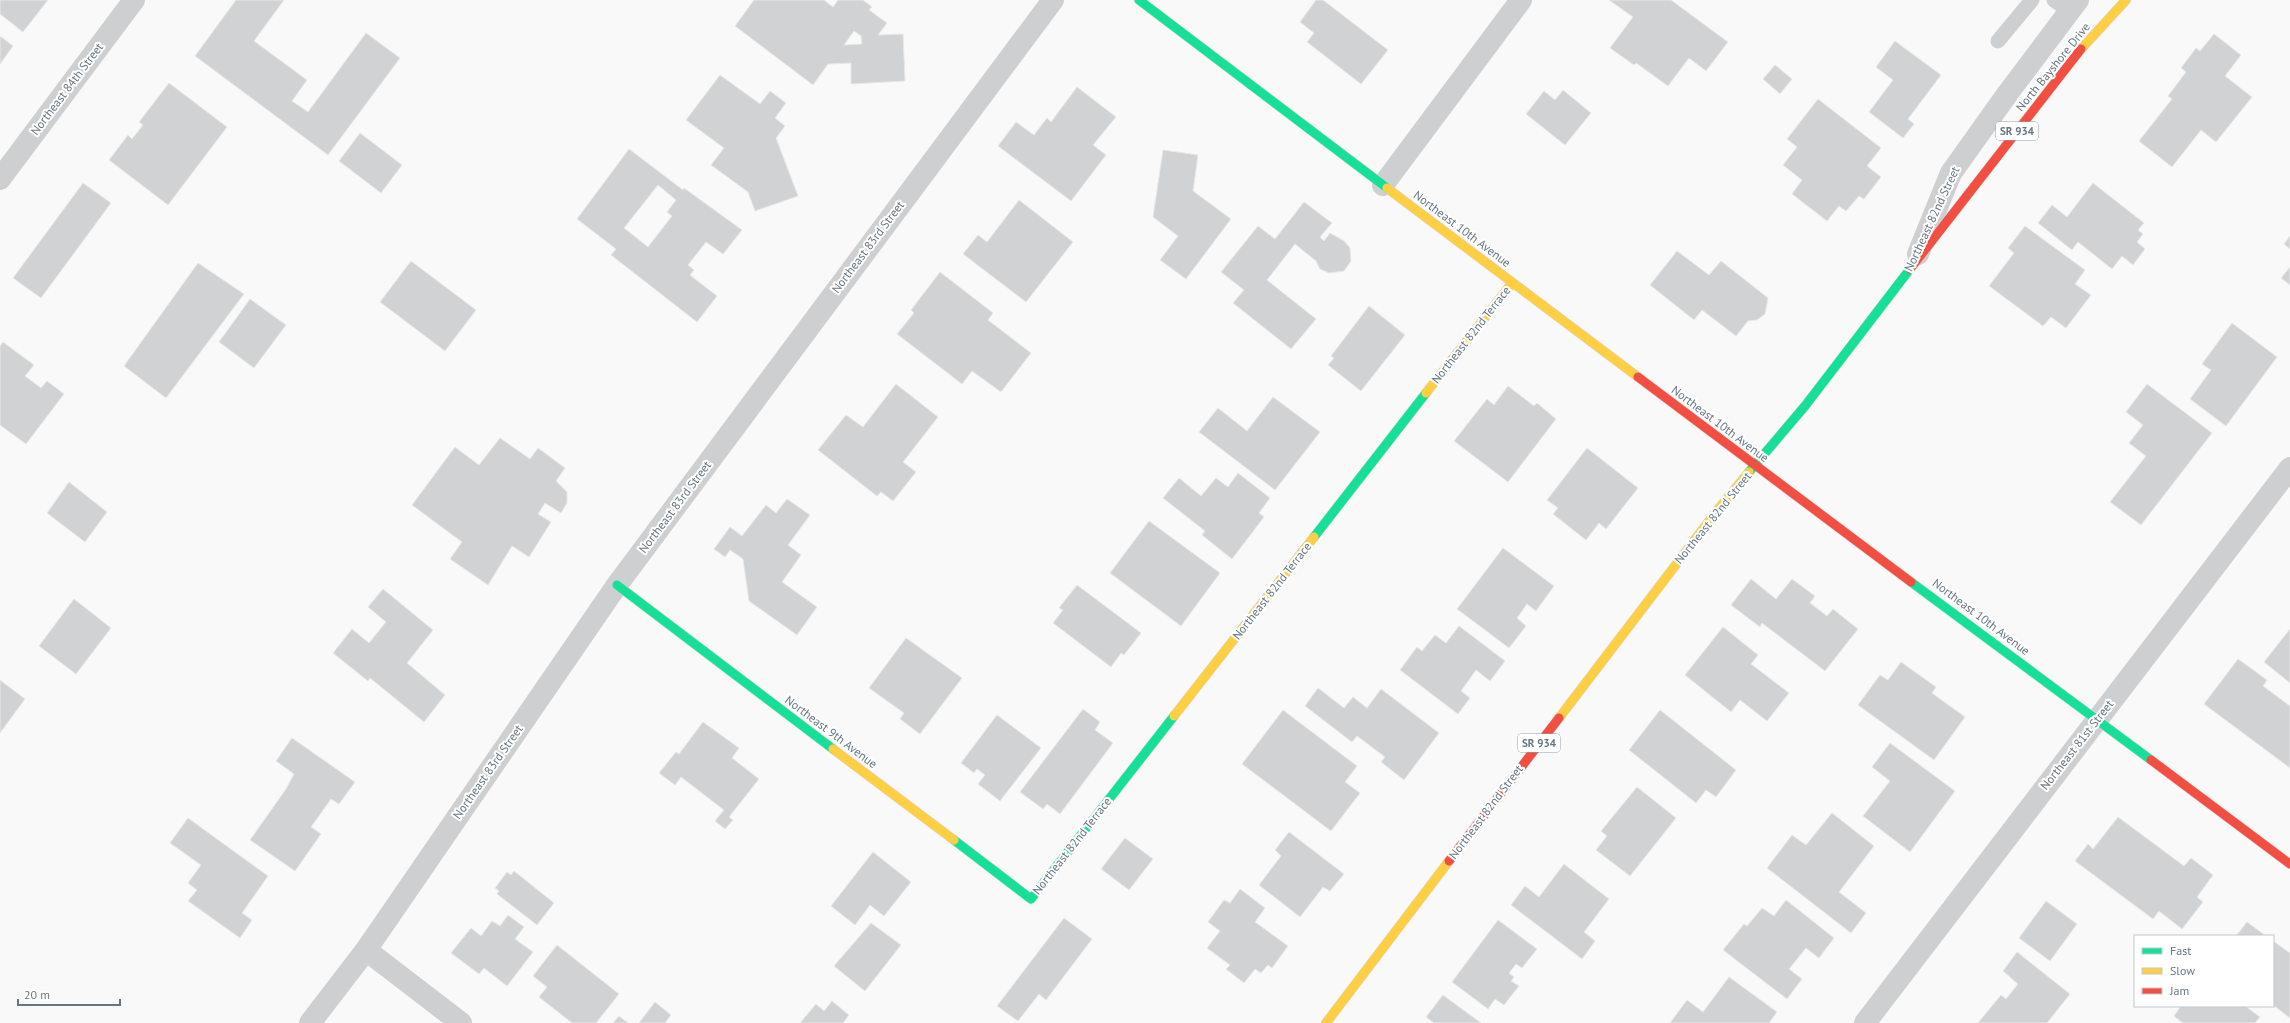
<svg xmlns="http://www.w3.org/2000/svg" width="2290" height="1023" font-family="'PT Sans',sans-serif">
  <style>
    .building { fill: #d0d2d3; stroke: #e8e8e8; fill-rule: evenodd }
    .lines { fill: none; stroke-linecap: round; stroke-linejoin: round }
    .fast-casing { stroke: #d5d6d7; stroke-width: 10 }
    .slow-casing { stroke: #d5d6d7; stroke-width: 10 }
    .jam-casing { stroke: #d5d6d7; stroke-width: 10 }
    .lane { stroke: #cecfd0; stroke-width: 15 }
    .street { stroke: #cecfd0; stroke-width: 22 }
    .fast { stroke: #16e098; stroke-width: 9 }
    .slow { stroke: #ffcf43; stroke-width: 9 }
    .jam { stroke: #f24e42; stroke-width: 9 }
    .labels { text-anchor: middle; stroke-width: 4; stroke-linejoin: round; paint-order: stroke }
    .shield { fill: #fff; stroke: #939fa8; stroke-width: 1 }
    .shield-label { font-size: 11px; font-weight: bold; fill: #657683 }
    .street-label { font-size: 12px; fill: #657683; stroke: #fff }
  </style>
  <rect width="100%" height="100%" fill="#f9f9f9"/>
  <path class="building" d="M 0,0 L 48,0 L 23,32 L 0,14 Z
    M 236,0 L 284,0 L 254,41 L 307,80 L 292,101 L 308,112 L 366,33 L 400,58 L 328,155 L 195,56 Z
    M 754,0 L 824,0 L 833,7 L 838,0 L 863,0 L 872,7 L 869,10 L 887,23 L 878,35 L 903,34 L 905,81 L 851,84 L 851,63 L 828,64 L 813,85 L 735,26 ZM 854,31 L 861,36 L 862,44 L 844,45 Z
    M 1316,0 L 1323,0 L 1388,50 L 1361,84 L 1307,42 L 1314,33 L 1300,22 Z
    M 1609,0 L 1671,0 L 1728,42 L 1706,71 L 1689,58 L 1668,86 L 1636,63 L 1634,65 L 1610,48 L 1633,17 Z
    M 2214,34 L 2241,55 L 2225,76 L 2252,97 L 2216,142 L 2201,130 L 2172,167 L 2139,141 L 2172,99 L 2168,96 L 2186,72 L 2181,68 L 2196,48 L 2200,51 Z
    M 0,36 L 13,46 L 0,64 Z
    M 1895,41 L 1941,75 L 1908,119 L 1914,124 L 1903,138 L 1869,112 L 1893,80 L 1876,67 Z
    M 1775,65 L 1792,79 L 1780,94 L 1763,79 Z
    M 720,75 L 760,104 L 770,91 L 786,103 L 775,118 L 785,126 L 776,138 L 798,196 L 755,211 L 748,192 L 711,165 L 724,148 L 686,120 Z
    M 169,83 L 227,127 L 168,205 L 109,160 L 128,135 L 132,139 L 143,125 L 139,122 Z
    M 1077,87 L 1116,117 L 1093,145 L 1106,155 L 1071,201 L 998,146 L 1016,122 L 1034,135 L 1047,118 L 1051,122 Z
    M 1563,90 L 1591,113 L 1565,145 L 1526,114 L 1544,91 L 1555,100 Z
    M 1818,99 L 1881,148 L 1867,166 L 1881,177 L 1864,199 L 1859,196 L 1846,211 L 1839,206 L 1827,221 L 1792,194 L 1802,180 L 1783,165 L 1797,147 L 1787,139 Z
    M 360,133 L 402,165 L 381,193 L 339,161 Z
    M 629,149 L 683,190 L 684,188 L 742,230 L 723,254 L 706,242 L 688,265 L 694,270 L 690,275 L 717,296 L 697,322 L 611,255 L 616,249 L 577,219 ZM 658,185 L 676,200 L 667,212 L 672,216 L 648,247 L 624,228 Z
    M 1163,150 L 1198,155 L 1193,191 L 1231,219 L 1186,279 L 1160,260 L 1178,236 L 1153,217 Z
    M 83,183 L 111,203 L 41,298 L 13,278 Z
    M 2093,183 L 2144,223 L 2138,230 L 2143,234 L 2137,242 L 2145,249 L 2133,265 L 2122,256 L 2112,269 L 2078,242 L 2072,250 L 2038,223 L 2052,205 L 2067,217 Z
    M 1019,200 L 1073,242 L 1026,302 L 963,254 L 978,235 L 987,242 Z
    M 1304,202 L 1332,223 L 1320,237 L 1324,241 L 1330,233 L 1344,241 L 1350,248 L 1351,261 L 1344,271 L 1329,273 L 1320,269 L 1316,261 L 1295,244 L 1267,280 L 1316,319 L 1291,349 L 1233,303 L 1244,290 L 1221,272 L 1258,226 L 1275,239 Z
    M 2025,226 L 2085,270 L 2075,284 L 2091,295 L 2066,328 L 2051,317 L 2043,326 L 1989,286 L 2014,253 L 2008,248 Z
    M 2290,236 L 2290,249 L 2284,244 Z
    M 1677,251 L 1709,275 L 1721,261 L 1768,298 L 1765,314 L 1757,320 L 1748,321 L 1736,336 L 1702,310 L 1694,320 L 1650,285 Z
    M 411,261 L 476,310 L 445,351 L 380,302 Z
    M 198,263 L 244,294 L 166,398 L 124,366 Z
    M 2290,267 L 2290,285 L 2281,278 Z
    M 940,272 L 993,313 L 988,320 L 1031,353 L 1001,392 L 972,371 L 962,384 L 897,334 L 914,313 L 911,310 Z
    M 250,299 L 286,325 L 254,368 L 219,342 Z
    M 1369,306 L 1405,335 L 1361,391 L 1328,365 L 1334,358 L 1331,356 Z
    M 2232,323 L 2277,357 L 2226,426 L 2190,399 L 2211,370 L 2202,364 Z
    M 3,342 L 34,365 L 25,376 L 41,388 L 47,381 L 64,394 L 26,444 L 0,425 L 0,346 Z
    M 896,384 L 938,417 L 903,462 L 916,472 L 893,501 L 881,492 L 877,496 L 818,450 L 846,415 L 863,427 Z
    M 2147,384 L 2212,433 L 2141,525 L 2110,502 L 2146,456 L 2129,443 L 2143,425 L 2126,412 Z
    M 1508,386 L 1534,406 L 1537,403 L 1556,419 L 1508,482 L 1454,441 L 1487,399 L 1494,405 Z
    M 1273,397 L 1320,432 L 1275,490 L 1199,432 L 1218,408 L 1247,431 Z
    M 500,438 L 530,459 L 538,448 L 565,468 L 556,481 L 567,492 L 567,503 L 561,513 L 545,503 L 538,514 L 551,522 L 529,557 L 512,546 L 488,585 L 450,559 L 462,542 L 412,505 L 455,447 L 479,465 Z
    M 1587,448 L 1638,488 L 1606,529 L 1599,523 L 1586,540 L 1553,514 L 1558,508 L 1547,500 Z
    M 1238,473 L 1270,498 L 1259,513 L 1264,517 L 1232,559 L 1202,535 L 1205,531 L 1163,498 L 1179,478 L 1201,496 L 1216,478 L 1228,487 Z
    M 69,482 L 107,512 L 85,542 L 47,513 Z
    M 787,499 L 810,515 L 788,545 L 801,555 L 782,582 L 817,607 L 797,635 L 749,601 L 743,559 L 730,550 L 725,557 L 714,549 L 730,527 L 742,536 L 766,505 L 776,513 Z
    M 1149,521 L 1220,573 L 1181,626 L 1110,573 Z
    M 1503,548 L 1554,586 L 1536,611 L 1527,604 L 1517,618 L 1526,626 L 1509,648 L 1457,609 Z
    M 1751,579 L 1776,599 L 1792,579 L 1815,596 L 1810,603 L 1827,616 L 1833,609 L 1858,629 L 1825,671 L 1762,623 L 1760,627 L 1731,605 Z
    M 1077,585 L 1141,633 L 1124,655 L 1121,653 L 1111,667 L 1053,623 L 1063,610 L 1059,608 Z
    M 383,589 L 433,630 L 407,663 L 445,695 L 424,722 L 370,678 L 368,681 L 333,653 L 352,629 L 369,643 L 386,622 L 368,607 Z
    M 74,599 L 111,628 L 76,674 L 39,646 Z
    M 1459,626 L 1505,661 L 1490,681 L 1476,670 L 1461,691 L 1470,698 L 1458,714 L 1400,670 L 1417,647 L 1422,651 L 1435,635 L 1446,643 Z
    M 1723,627 L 1758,655 L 1751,664 L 1789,693 L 1767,721 L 1740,700 L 1731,712 L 1685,675 Z
    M 2290,629 L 2290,683 L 2264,662 Z
    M 906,638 L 962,678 L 920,734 L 900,719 L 904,713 L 869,688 Z
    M 2238,659 L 2267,680 L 2263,686 L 2290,706 L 2290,768 L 2204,704 Z
    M 1901,662 L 1936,687 L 1932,693 L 1965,717 L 1934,760 L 1858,705 L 1880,675 L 1888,680 Z
    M 0,680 L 25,699 L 0,733 Z
    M 1318,688 L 1344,708 L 1353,697 L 1367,708 L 1381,689 L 1439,733 L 1404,780 L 1381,762 L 1385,757 L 1357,736 L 1352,742 L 1305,706 Z
    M 1083,709 L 1100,722 L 1095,730 L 1113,743 L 1060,814 L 1047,804 L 1043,809 L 1020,792 Z
    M 1283,710 L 1357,766 L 1345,782 L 1360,793 L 1331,831 L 1242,764 Z
    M 1660,710 L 1736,770 L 1716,797 L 1706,790 L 1696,803 L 1629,750 Z
    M 997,715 L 1041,748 L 1000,801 L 978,784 L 985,775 L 977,769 L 974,773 L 961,763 Z
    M 703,722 L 739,748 L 732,758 L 759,779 L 729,817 L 733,820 L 725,829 L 715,821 L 724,810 L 681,777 L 675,785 L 659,773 L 676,752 L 679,754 Z
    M 292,738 L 355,782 L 339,804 L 331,799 L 311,827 L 321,834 L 295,871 L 250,840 L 286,789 L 294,774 L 276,761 Z
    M 1890,743 L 1955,791 L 1910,852 L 1863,816 L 1890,781 L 1872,767 Z
    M 1637,787 L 1676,818 L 1630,876 L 1596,850 L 1607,836 L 1601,831 Z
    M 1832,813 L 1874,846 L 1839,892 L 1866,913 L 1851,933 L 1767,868 L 1792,835 L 1806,845 Z
    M 2118,817 L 2184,866 L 2191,858 L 2213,875 L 2197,897 L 2203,902 L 2182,929 L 2159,911 L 2153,919 L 2075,861 L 2088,844 L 2093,849 Z
    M 188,818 L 268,876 L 242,913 L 252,920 L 240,938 L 188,901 L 197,890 L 188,883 L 201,865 L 170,843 Z
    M 1289,832 L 1344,874 L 1330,891 L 1323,887 L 1300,917 L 1259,885 L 1281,856 L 1275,850 Z
    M 1125,838 L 1153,859 L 1129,890 L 1101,869 Z
    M 873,852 L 911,882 L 884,916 L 870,905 L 855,925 L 831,906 Z
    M 1564,864 L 1609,899 L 1584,932 L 1595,941 L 1582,959 L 1511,905 L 1525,886 L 1539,897 Z
    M 514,871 L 554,903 L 537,925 L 497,894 L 499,891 L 495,888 L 507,872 L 511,875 Z
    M 1240,889 L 1265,908 L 1255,922 L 1288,946 L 1272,968 L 1268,965 L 1261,973 L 1255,969 L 1244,983 L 1226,969 L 1230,965 L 1207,948 L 1220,931 L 1208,922 L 1224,900 L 1230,903 Z
    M 1786,900 L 1834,938 L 1819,958 L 1806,948 L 1789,969 L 1802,979 L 1787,999 L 1723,950 L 1744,924 L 1747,926 L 1762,908 L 1774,916 Z
    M 2046,901 L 2077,924 L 2050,961 L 2019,938 Z
    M 508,915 L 524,927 L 515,939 L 533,952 L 507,986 L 484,968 L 479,974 L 451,953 L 471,928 L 481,936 L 492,921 L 500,926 Z
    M 1064,918 L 1092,939 L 1046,1000 L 1039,994 L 1018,1021 L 997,1006 Z
    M 1498,920 L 1537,949 L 1522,968 L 1516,964 L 1509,973 L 1514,977 L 1511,981 L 1519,986 L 1504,1005 L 1495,999 L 1488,1009 L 1452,982 Z
    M 2247,922 L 2266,936 L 2236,936 Z
    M 871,923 L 901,945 L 865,991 L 834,966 Z
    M 2273,941 L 2290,953 L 2290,1018 L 2273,1005 Z
    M 557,945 L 619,994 L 596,1023 L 572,1023 L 539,997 L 547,987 L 533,976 Z
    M 2017,952 L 2070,994 L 2047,1023 L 1978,1023 L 2001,995 L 2006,999 L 2018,984 L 2003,971 Z
    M 1729,977 L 1777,1012 L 1769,1023 L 1670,1023 L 1687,1000 L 1703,1012 Z
    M 1443,995 L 1481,1023 L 1434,1023 L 1426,1017 Z
    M 832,1001 L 849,1015 L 843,1023 L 800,1023 L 816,1004 L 824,1011 Z
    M 655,1002 L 671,1015 L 665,1023 L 639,1023 Z
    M 2181,1006 L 2245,1006 L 2260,1017 L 2255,1023 L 2183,1023 L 2174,1016 Z
    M 619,1016 L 628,1023 L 613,1023 Z"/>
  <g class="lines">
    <g class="fast-casing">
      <path id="fast" d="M 1139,0 L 1387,188
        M 1749,472 L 1805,406 L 1910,269
        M 1314,537 L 1426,393
        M 1911,582 L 2151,760
        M 617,585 L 833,749
        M 954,840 L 1031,899 L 1174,716"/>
    </g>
    <g class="slow-casing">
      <path id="slow" d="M 2081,49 L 2126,0
        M 1387,188 L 1638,377
        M 1426,393 L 1512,283
        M 1174,716 L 1314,537
        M 1559,718 L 1716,512 L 1749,472
        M 833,749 L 954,840
        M 1326,1023 L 1449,861"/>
    </g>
    <g class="jam-casing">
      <path id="jam" d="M 1910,269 L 2081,49
        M 1638,377 L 1911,582
        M 2151,760 L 2290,864
        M 1449,861 L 1559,718"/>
    </g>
    <path class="lane" d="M 2054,0 L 2070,11
      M 1998,41 L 2032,0"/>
    <path class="street" d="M 0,179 L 134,0
      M 1383,185 L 1521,0
      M 1918,254 L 1951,173 L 2008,93 L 2078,0
      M 366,950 L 461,1023
      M 310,1023 L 366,950 L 617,585 L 1053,0
      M 1865,1023 L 2290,468"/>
    <use href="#fast" class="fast"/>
    <use href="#slow" class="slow"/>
    <use href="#jam" class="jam"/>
  </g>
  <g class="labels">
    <g class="shield">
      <rect x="1996" y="122" width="42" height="18" rx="3"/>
      <rect x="1518" y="734" width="42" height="18" rx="3"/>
    </g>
    <g class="shield-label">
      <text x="2017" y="135">SR 934</text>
      <text x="1539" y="747">SR 934</text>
    </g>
    <g class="street-label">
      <text transform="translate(2053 67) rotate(-51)" y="4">North Bayshore Drive</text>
      <text transform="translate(67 89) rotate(-53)" y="4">Northeast 84th Street</text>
      <text transform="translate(1932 219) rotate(-65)" y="4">Northeast 82nd Street</text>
      <text transform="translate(1462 229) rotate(37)" y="4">Northeast 10th Avenue</text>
      <text transform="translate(868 247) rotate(-53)" y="4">Northeast 83rd Street</text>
      <text transform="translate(1471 335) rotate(-52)" y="4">Northeast 82nd Terrace</text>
      <text transform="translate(1720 424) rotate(37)" y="4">Northeast 10th Avenue</text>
      <text transform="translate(675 507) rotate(-53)" y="4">Northeast 83rd Street</text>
      <text transform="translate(1713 518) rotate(-51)" y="4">Northeast 82nd Street</text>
      <text transform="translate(1272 591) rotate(-52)" y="4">Northeast 82nd Terrace</text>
      <text transform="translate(1981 617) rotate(37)" y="4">Northeast 10th Avenue</text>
      <text transform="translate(831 732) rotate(37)" y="4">Northeast 9th Avenue</text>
      <text transform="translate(2077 745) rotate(-52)" y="4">Northeast 81st Street</text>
      <text transform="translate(488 772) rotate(-55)" y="4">Northeast 83rd Street</text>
      <text transform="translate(1486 812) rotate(-53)" y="4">Northeast 82nd Street</text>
      <text transform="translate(1072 846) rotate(-52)" y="4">Northeast 82nd Terrace</text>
    </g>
  </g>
  <rect x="2134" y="935" width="140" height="72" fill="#ffffff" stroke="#c1c8cd"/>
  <rect x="2142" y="948" width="20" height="6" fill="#16e098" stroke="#c1c8cd"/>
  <text x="2170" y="955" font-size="12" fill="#657683">Fast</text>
  <rect x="2142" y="968" width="20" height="6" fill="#ffcf43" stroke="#c1c8cd"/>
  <text x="2170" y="975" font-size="12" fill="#657683">Slow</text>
  <rect x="2142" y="988" width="20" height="6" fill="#f24e42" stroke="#c1c8cd"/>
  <text x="2170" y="995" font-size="12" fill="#657683">Jam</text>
  <path d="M18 999v6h102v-6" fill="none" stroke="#657683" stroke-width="2"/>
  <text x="24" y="999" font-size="12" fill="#657683" stroke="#ffffff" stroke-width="3" paint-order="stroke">20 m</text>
</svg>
